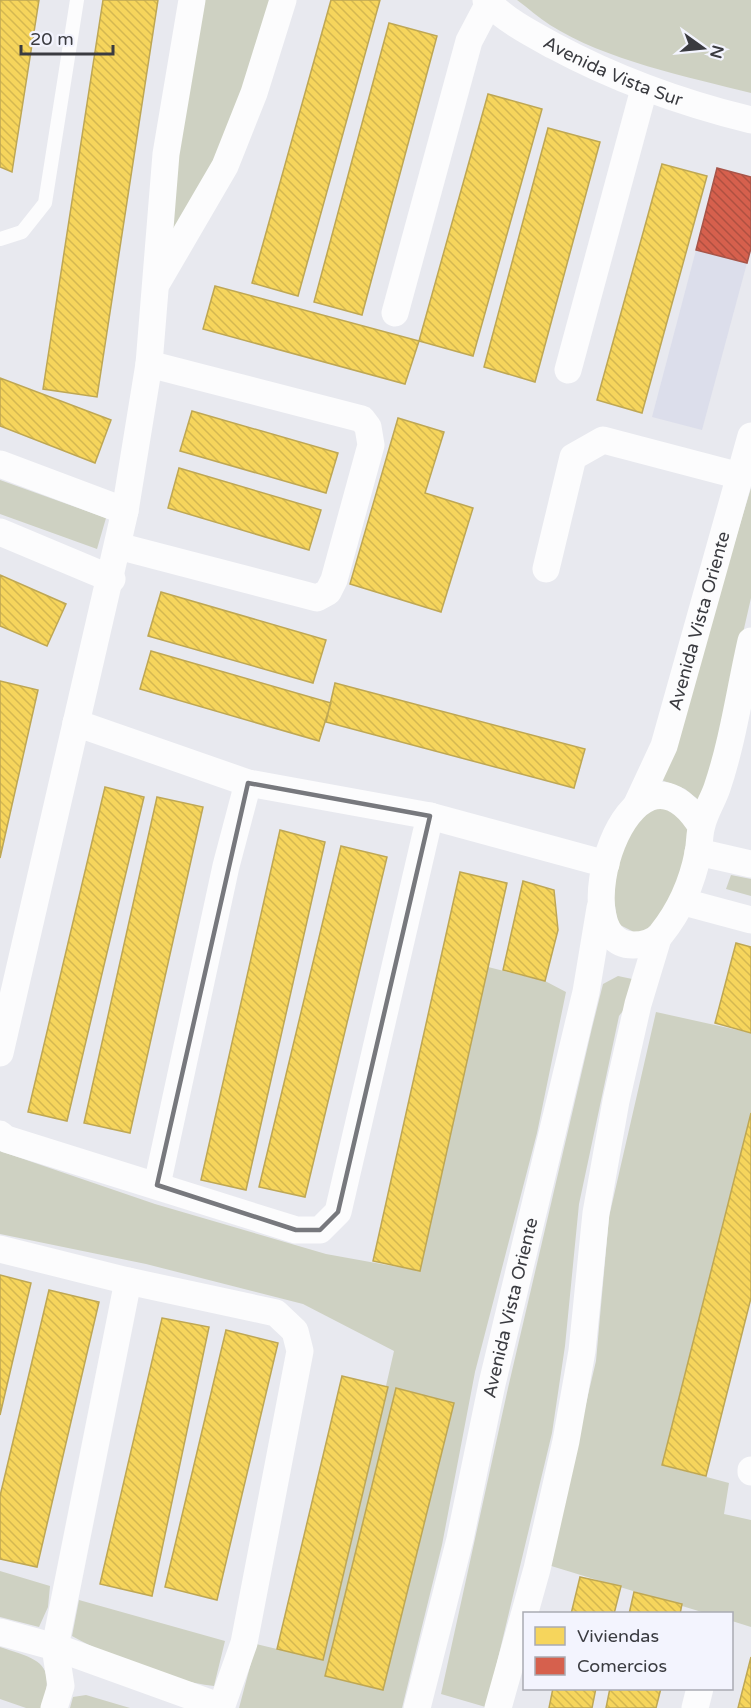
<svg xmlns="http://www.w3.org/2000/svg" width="751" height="1708" font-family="'Varela Round',sans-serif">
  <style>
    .built { fill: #dcdeeb }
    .green { fill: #ced1c2 }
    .homes { fill: url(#homes-back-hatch); stroke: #bea754; stroke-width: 1.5 }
    .shops { fill: url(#shops-back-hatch); stroke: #a75549; stroke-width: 1.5 }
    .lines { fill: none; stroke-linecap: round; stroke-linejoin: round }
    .service { stroke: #fcfcfd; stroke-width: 14 }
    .minor { stroke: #fcfcfd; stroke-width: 27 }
    .marked { fill: none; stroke: #77787d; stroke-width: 4.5; stroke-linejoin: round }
    .labels { text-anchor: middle; stroke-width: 6; stroke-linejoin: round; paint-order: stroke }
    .street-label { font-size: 18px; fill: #3a3b40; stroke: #f3f4fe }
  </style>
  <defs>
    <pattern id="homes-back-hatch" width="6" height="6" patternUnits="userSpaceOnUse" patternTransform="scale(1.5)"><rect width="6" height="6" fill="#f6d55c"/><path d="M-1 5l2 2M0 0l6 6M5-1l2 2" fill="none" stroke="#d4b851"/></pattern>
    <pattern id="shops-back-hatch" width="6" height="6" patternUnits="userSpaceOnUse" patternTransform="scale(1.5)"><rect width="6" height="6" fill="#d6604d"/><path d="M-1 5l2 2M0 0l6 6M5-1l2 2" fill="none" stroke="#af5041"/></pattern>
  </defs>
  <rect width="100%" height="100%" fill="#e8e9ef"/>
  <path class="built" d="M 696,250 L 747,263 L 702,430 L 652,417 Z"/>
  <path class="green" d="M 194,0 L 280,0 L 252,91 L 160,270 Z
    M 517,0 L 751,0 L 751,93 C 688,77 605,60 550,25 C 539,18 528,8 517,0 Z
    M 0,480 L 106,518 L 97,549 L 0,514 Z
    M 751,488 L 751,598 L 709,782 L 700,801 L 685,789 L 659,779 L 675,740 Z
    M 653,800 L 694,824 L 674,907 L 640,935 L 618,924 L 612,888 L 621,844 Z
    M 731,875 L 751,879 L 751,896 L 726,889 Z
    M 488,967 L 545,981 L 566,992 L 537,1133 L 475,1372 L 442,1545 L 402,1708 L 239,1708 L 256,1644 L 323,1660 L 394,1351 L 303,1304 L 146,1264 L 0,1234 L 0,1151 L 155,1204 L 326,1254 L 420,1271 Z
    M 618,976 L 637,980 L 632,999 L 619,1016 L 579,1204 L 565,1346 L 552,1433 L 494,1675 L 489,1708 L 441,1694 L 508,1388 L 592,1028 L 603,984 Z
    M 656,1012 L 751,1033 L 751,1113 L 662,1465 L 729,1483 L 724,1514 L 751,1520 L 751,1627 L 732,1621 L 732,1614 L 705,1613 L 548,1565 L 596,1361 L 609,1217 Z
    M 0,1571 L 50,1586 L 48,1607 L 39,1627 L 0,1617 Z
    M 79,1600 L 225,1641 L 214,1686 C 164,1680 116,1660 72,1636 Z
    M 0,1647 C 39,1660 57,1662 41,1708 L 26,1708 L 0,1699 Z
    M 86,1695 L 130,1708 L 70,1708 L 73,1697 Z"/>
  <path class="homes" d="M 0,0 L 39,0 L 12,172 L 0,167 Z
    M 103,0 L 158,0 L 97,397 L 43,389 Z
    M 331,0 L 380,0 L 298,296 L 252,283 Z
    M 389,23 L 437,36 L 362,315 L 314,302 Z
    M 488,94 L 542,109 L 473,356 L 419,341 Z
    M 548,128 L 600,142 L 535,382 L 484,367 Z
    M 662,164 L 707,176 L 642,413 L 597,400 Z
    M 215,286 L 419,341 L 405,384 L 203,329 Z
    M 0,378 L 111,420 L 95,463 L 0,426 Z
    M 192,411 L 338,453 L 326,493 L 180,451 Z
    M 398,418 L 444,432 L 425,493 L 473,508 L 441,612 L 350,584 Z
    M 179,468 L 321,510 L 309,550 L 168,508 Z
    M 0,575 L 66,604 L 47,646 L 0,626 Z
    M 161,592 L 326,640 L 313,683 L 148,636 Z
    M 151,651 L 331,703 L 319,741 L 140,689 Z
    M 0,681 L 38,690 L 0,858 Z
    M 335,683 L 585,749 L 574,788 L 326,722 Z
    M 105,787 L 144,797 L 67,1121 L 28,1112 Z
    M 157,797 L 203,807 L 130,1133 L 84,1123 Z
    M 280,830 L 325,842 L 246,1190 L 201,1180 Z
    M 341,846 L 387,857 L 305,1197 L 259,1187 Z
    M 460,872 L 507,883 L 420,1271 L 373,1261 Z
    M 523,881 L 554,890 L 558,930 L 545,981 L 503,970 Z
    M 736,943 L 751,947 L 751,1033 L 715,1023 Z
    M 751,1113 L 751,1298 L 706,1476 L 662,1465 Z
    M 0,1275 L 31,1283 L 0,1415 Z
    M 49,1290 L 99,1302 L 37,1567 L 0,1559 L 0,1496 Z
    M 162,1318 L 209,1327 L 152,1596 L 100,1584 Z
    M 226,1330 L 278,1343 L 217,1600 L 165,1587 Z
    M 342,1376 L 388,1387 L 323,1660 L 277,1649 Z
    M 396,1388 L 454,1403 L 383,1690 L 325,1676 Z
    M 580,1577 L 621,1586 L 614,1614 L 571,1614 Z
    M 634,1592 L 682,1604 L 680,1614 L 629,1614 Z
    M 751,1657 L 751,1708 L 738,1708 Z
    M 553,1688 L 596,1688 L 592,1708 L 549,1708 Z
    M 610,1688 L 661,1688 L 656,1708 L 606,1708 Z"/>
  <path class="shops" d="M 717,168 L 751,177 L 751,248 L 747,263 L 696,250 Z"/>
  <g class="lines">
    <path class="service" d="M 0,239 L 22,232 L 45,203 L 77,0"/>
    <g class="minor">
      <path id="s1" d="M 486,0 C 505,20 530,33 554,46 C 617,80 682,103 751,120"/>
      <path d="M 158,281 L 225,166 L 254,93 L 283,0"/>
      <path d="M 395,313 L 469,41 L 489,3"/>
      <path d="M 568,370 L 644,89"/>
      <path d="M 0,464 L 125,511"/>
      <path d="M 0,532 L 112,579"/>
      <path d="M 118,546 L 317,598 L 328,592 L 334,580 L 371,445 L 368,427 L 362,419 L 149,364"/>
      <path d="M 546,569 L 573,457 L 603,440 L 740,476"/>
      <path d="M 76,723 L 248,783 L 430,816 L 606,864"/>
      <path id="s2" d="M 637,804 L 664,746 L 751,436"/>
      <path d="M 701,826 C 630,714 558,945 633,945 C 643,945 654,943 661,934 C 681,909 692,884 698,853 C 700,844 699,834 702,825 C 705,812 713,800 717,788 C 733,741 740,689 751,641"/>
      <path d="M 698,852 L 751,864"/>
      <path d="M 684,902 L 751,920"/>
      <path d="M 0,1053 L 125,511 L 149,364 L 166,154 L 192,0"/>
      <path d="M 0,1134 L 6,1139 L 296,1230 L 320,1230 L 338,1212 L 430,816"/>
      <path d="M 157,1185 L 226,866 L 248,783"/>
      <path d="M 0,1249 L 128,1281 L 276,1313 L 295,1331 L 300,1351 L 244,1643 L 221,1708"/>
      <path d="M 751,1470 L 751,1472"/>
      <path d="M 0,1632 L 55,1647 L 221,1707"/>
      <path d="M 54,1708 L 61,1686 L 55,1647 L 128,1281"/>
      <path id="s3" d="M 417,1708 L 460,1539 L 492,1384 L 586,992 L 600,908"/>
      <path d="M 498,1708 L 537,1569 L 566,1441 L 582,1351 L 596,1213 L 616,1101 L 638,1004 L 658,938"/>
      <path d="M 695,1708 L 700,1688"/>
    </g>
  </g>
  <path class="marked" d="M 248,783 L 430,816 L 338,1212 L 320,1230 L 296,1230 L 157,1185 Z"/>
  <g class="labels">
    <g class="street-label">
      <text dy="6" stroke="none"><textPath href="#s1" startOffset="147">Avenida Vista Sur</textPath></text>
      <text dy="6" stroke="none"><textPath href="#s2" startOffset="194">Avenida Vista Oriente</textPath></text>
      <text dy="6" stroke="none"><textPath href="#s3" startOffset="411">Avenida Vista Oriente</textPath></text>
    </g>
  </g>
  <rect x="523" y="1612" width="210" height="78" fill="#f3f4fe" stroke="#a9aab2" stroke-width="1.5"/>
  <rect x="535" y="1627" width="30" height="18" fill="#f6d55c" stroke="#a9aab2" stroke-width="1.5"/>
  <text x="577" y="1642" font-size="18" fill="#3a3b40">Viviendas</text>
  <rect x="535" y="1657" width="30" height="18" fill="#d6604d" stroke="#a9aab2" stroke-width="1.5"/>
  <text x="577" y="1672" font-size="18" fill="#3a3b40">Comercios</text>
  <g transform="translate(703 48) rotate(105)" stroke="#f3f4fe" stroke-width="4.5" paint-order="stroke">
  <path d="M0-4.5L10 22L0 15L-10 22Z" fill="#3a3b40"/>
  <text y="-9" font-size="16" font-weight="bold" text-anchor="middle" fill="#3a3b40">N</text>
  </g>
  <path d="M21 45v9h92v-9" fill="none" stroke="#3a3b40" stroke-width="3"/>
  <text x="30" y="45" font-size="18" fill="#3a3b40" stroke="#f3f4fe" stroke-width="4.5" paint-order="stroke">20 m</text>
</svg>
